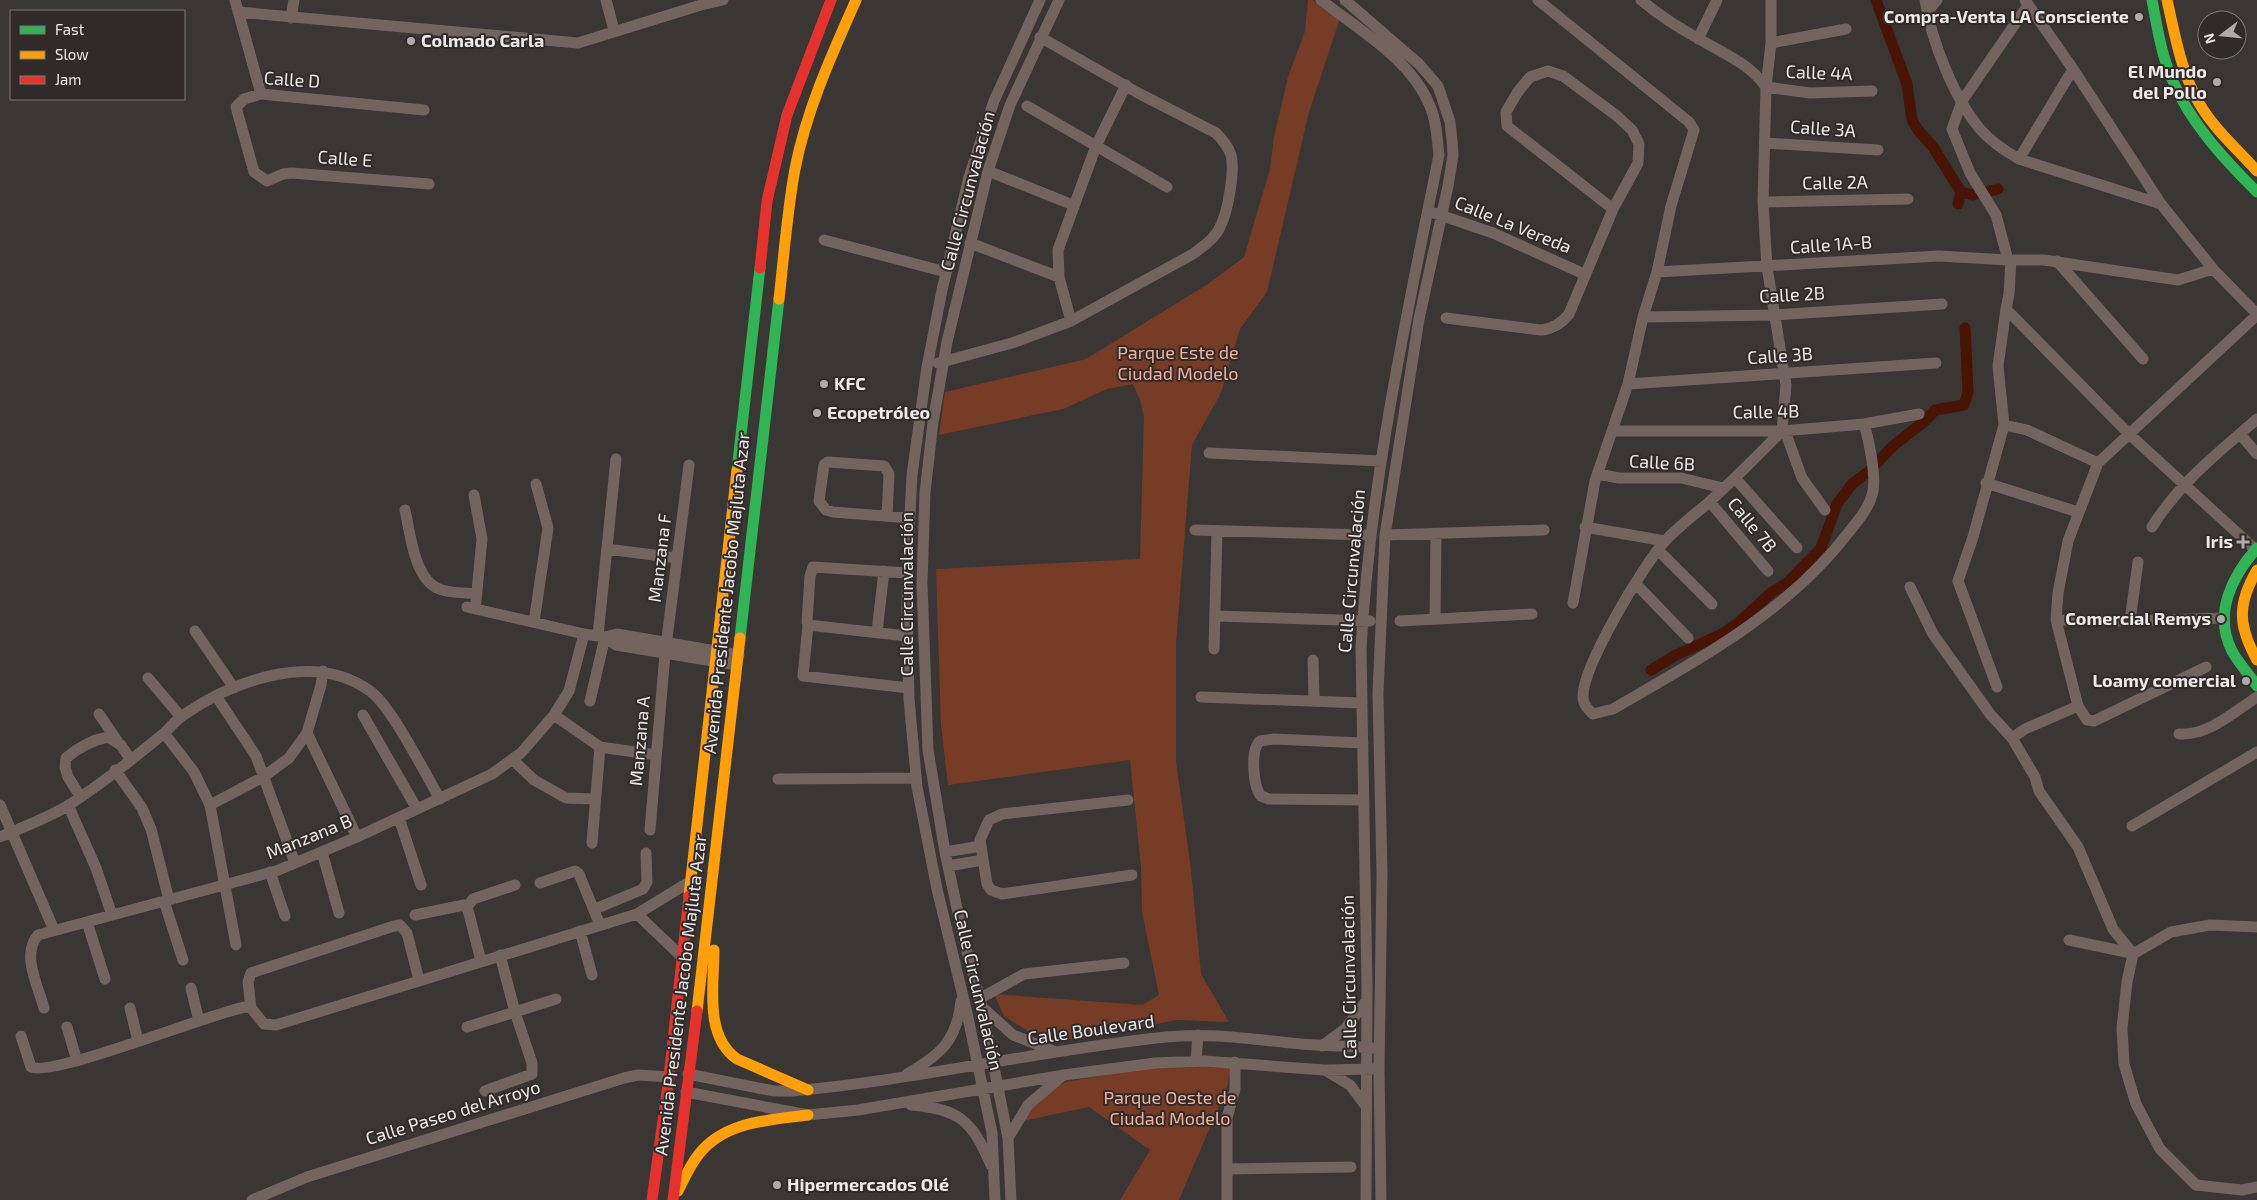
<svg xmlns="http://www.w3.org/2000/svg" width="2257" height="1200" font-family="'Exo 2',sans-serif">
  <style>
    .green { fill: #763c26 }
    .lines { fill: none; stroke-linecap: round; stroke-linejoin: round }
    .canal { stroke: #481405; stroke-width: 11 }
    .street { stroke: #74645f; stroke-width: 11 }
    .fast { stroke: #30b455; stroke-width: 11 }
    .slow { stroke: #ff9f0a; stroke-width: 11 }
    .jam { stroke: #e5322d; stroke-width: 11 }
    .poi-dot { fill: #aeabaa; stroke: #302b29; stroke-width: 2 }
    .labels { text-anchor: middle; stroke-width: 4; stroke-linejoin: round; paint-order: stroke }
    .poi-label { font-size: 18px; font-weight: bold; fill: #edeae9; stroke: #302b29; text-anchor: end }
    .street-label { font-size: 18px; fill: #edeae9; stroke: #302b29 }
    .park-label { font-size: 18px; fill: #f4b19a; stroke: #302b29 }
  </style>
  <rect width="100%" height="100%" fill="#393634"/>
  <path class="green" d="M 1308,0 L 1312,0 L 1340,18 L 1309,112 L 1267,292 L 1240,329 L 1221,393 L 1192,445 L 1176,643 L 1176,761 L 1191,870 L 1201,974 L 1229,1022 L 1177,1020 L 1075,1040 L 1028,1031 L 1004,1016 L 994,994 L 1142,1005 L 1159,995 L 1142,912 L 1141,867 L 1130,760 L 948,785 L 941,725 L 936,569 L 1140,559 L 1144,417 L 1140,400 L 1133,384 L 1107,389 L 1063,409 L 939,435 L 945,392 L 1086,359 L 1208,284 L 1244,257 L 1270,169 L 1274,137 L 1288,77 L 1305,31 Z
    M 1230,1061 L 1228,1085 L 1179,1200 L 1120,1200 L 1150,1150 L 1089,1107 L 1023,1121 L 1032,1099 L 1066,1082 L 1154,1066 Z"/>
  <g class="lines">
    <path class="canal" d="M 1876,0 L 1907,84 L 1912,120 L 1918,130 L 1933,147 L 1961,192
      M 1958,204 L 1961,192 L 1973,195 L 1998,189
      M 1651,670 L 1676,655 L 1720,635 L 1738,623 L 1772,592 L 1787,583 L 1821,548 L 1837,504 L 1852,484 L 1869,471 L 1893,446 L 1926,420 L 1935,410 L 1964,405 L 1968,392 L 1965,328"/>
    <path class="street" d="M 235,0 L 261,94
      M 606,0 L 614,30
      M 1321,0 C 1359,30 1411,59 1430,106 C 1437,122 1437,139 1439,155 C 1406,319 1370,482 1361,649 L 1367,985 L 1366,1200
      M 1345,0 L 1419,64 L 1438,86 L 1450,122 L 1452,140 L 1453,155 L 1448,186 L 1419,319 L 1385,535 L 1378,693 L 1382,874 L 1379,1069 L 1381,1200
      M 1538,0 L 1689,122 L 1694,130 L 1671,206 L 1657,272 L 1643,317 L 1628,384 L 1595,481 L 1573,603
      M 1641,0 C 1659,15 1679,28 1699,39 C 1723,53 1750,64 1766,87
      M 1771,0 L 1771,43 L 1766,87 L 1763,202 L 1767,267 L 1786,385 L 1782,431 C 1758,455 1734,480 1708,503 C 1694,515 1678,527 1665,541 C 1644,564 1581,668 1583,698 C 1584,706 1588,709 1593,714 L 1613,709 C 1697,660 1787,613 1848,533 C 1858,521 1870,507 1873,491 C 1876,475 1869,440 1864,424
      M 1925,0 C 1931,40 1954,98 1980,129 C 1991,142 2005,151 2019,159 L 2161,204
      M 2025,0 L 2073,69 L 2161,204 L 2213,269 L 2257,314
      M 238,12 L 578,43 L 701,5 L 723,0
      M 1927,12 L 1937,0
      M 291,18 L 294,0
      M 1698,39 L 1717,0
      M 1771,43 L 1846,29
      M 1766,87 L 1810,93 L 1872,91
      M 1027,106 L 1167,187
      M 424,110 L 261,94 L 244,99 L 236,107 L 254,172 L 267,181 L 283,174 L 292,173 L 429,184
      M 1765,143 L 1878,150
      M 2019,159 L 2073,69
      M 988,171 L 1073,205
      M 1763,202 L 1908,199
      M 1434,213 L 1493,233 L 1584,274
      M 824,240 L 946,272
      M 970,243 L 1059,277
      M 2008,260 L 1996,215 L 1970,173 L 1952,129 L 1962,101 L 2028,5
      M 2011,260 L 2009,294 L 2006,309 L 2129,434 L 2257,551
      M 2057,261 L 2143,359
      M 1657,272 L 1939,256 L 2008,260 L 2044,260 L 2178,280 L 2213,269
      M 1643,317 L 1775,315 L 1942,304
      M 1446,318 L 1541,330 C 1553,329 1561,324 1569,314 L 1613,209 L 1638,163 L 1639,144 L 1632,130 L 1617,116 L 1563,76 L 1548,71 L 1530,77 L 1517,93 L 1506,112 L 1507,126 L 1613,209
      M 1071,321 L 1059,277 L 1058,250 L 1096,146 L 1126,85
      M 938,363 L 1012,343 L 1071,321 L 1193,254 C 1203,246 1215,239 1220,227 C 1228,212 1235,171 1231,155 C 1228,146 1223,140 1216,133 L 1140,94 L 1040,37
      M 1628,384 L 1936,363
      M 2004,425 L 2027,430 L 2098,463
      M 1613,431 L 1782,431 L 1864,424 L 1919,414
      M 1785,431 L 1802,478 L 1825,510
      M 2240,434 L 2257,454
      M 1209,453 L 1381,461
      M 1598,474 L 1619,478 L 1681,478 L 1723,488
      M 1735,478 L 1797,548
      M 1986,483 L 2078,512
      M 474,495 L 482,539 L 476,601
      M 1710,502 L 1768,571
      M 405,510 C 410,532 414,577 437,588 C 448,594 464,592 476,594
      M 887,516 L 889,474 L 884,466 L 828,462 L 824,465 L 819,501 L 826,510 L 833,512 L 910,518
      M 1585,527 L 1665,541
      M 2152,527 C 2179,483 2219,452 2257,419
      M 1195,530 L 1369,535
      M 1385,535 L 1544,530
      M 607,549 L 677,558
      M 1658,550 L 1712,604
      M 1636,584 L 1688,638
      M 1910,587 L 1933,634 L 1990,714 L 2012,738 L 2035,777 L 2039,791 L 2078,847 L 2113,929 L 2133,954
      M 467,607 L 584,634 L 605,637 L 617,634 L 739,655
      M 1215,616 L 1370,621
      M 1435,619 L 1436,534
      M 2056,620 L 2130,621 L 2224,618
      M 1400,621 L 1532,614
      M 2130,621 L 2138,562
      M 534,622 L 548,528 L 536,484
      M 808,625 L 803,676 L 909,688
      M 195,631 L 234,688
      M 877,632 L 884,571
      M 598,636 L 616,459
      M 907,636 L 808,625 L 807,622 L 810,576 L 813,567 L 908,573
      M 605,637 L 616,645 L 737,665
      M 1214,649 L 1217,531
      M 1313,660 L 1314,699
      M 2206,667 L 2094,721 L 2087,720 L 2078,706 L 2056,620 L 2058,593 L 2068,541 L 2098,463 L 2257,315
      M 148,678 L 181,717
      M 1997,687 L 1958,581 L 1973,537 L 2004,425 L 1998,366 L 2006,309
      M 216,696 L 256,756 L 295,863
      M 1201,697 L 1362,703
      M 590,701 L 605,637
      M 99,714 L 118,742
      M 363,715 L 417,809
      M 554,715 L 600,747 L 656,755
      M 164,733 L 194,772 L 210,805 L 236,945
      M 307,733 L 357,837
      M 2179,734 C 2208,736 2234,712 2257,697
      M 2012,738 L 2025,729 L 2078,706
      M 1363,743 L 1274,739 L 1260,741 C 1250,750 1253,787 1261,796 L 1269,799 L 1364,800
      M 513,760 L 534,780 L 566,798 L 595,799
      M 115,770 L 142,808 L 151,829 L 169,900
      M 778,779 L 916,778
      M 80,796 L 68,777 L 65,767 L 66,758 C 79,747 92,740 108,737 L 121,745 L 130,759
      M 1128,800 L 1002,814 L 989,820 L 980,840 L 987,884 L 991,890 L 1002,894 L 1132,875
      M 0,805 L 54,930
      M 68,805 L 96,868 L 112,915
      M 210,805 L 263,777 L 289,758 L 307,733 L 321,685 L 323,671
      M 399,818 L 421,885
      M 2132,826 L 2257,752
      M 650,830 L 665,654 L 689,465
      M 0,837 C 23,827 48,818 69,805 C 101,784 133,759 163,734 C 169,729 175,721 182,716 C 233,681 314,650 370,691 C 392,707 424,772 440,799
      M 592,843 L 600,747
      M 322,852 L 339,913
      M 945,852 L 981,846
      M 948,866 L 983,860
      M 270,872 L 285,916
      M 540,883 L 575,871 L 579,874 L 600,925
      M 164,901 L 183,960
      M 467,907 L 473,899 L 515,885
      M 595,909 L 643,889 L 647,882 L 646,853
      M 637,914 L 682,957
      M 415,915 L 464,905 L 468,910 L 481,961
      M 87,922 L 105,979
      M 2257,927 L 2210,925 L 2171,932 L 2133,954 L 2127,982 L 2122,1028 L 2124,1064 L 2136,1104 L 2160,1149 L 2196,1185 L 2242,1190 L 2257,1187
      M 580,931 L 592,975
      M 2069,940 L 2131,953
      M 191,988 L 199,1021
      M 979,999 L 1024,974 L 1124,963
      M 982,1007 L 1013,1035 L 1056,1052
      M 44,1008 C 38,986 21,954 38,935 L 276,871 L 357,837 L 492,774 L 521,753 L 554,715 L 569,691 L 584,634
      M 130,1008 L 138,1041
      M 251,1008 L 248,982 L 251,973 L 394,926 L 400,925 L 407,933 L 419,980
      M 67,1027 L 77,1061
      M 467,1027 L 515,1012 L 500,955
      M 21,1036 L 31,1067 C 53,1077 209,1014 245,1007 L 251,1008 L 264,1024 L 276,1025 L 637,914 L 691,881
      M 1322,1046 L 1345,1029 L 1367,1000
      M 1196,1061 L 1198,1035
      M 1325,1070 L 1350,1085 L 1365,1105
      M 688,1074 L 774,1091 L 792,1091 C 917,1080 1040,1050 1166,1037 C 1211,1032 1256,1040 1301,1044 C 1325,1046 1349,1046 1373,1048
      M 907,1074 C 940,1055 957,1041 961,1001
      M 485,1091 L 532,1074 L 532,1063 L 515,1012 L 556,999
      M 686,1092 L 808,1115 L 858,1110 L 1064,1075 L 1155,1063 L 1204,1061 L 1324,1070 L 1373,1069
      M 911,1105 C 960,1109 972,1121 991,1165
      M 1008,1138 L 1028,1105 L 1062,1076
      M 1227,1169 L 1351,1167
      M 252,1200 L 307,1177 L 624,1078 L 638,1075 L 669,1077
      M 995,1200 L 992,1133 L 967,1013 L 937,889 L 917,787 L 909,699 L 907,608 L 908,555 L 912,475 L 927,367 L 942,290 L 969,177 L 994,101 L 1040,0
      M 1011,1200 L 1008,1138 L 982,1007 L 964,941 L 945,852 L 928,750 L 922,583 L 925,492 L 933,422 L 947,342 L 988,171 L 1010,105 L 1059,0
      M 1227,1200 L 1227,1118 L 1235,1089 L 1235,1062"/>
    <path class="fast" d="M 2152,0 C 2157,26 2161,54 2172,79 C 2190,123 2224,159 2257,192
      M 737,470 L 760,268
      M 2257,548 C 2232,576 2213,614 2232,651 C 2239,664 2249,674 2257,686
      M 740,638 L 779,299"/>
    <path class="slow" d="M 2167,0 C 2175,35 2181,72 2199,103 C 2214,129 2237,149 2257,171
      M 779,299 C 784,256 787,212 795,169 C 806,111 832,54 856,0
      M 2257,570 C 2237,604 2238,626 2257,660
      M 689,896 L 737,470
      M 714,950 C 714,985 704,1036 737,1059 L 808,1090
      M 697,1011 L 740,638
      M 678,1191 C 684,1179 690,1165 699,1154 C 725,1121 770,1120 808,1115"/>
    <path class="jam" d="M 760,268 L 767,201 L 787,115 L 831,0
      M 652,1200 L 669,1077 L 689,896
      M 673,1200 L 697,1011"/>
  </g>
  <g class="poi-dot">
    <circle cx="2139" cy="17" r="5"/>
    <circle cx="411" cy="41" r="5"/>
    <circle cx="2217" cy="82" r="5"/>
    <circle cx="824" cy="384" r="5"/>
    <circle cx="817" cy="413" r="5"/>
    <path d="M2240.5 534.5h5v5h5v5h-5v5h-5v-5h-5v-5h5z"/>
    <circle cx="2221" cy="619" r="5"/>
    <circle cx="2246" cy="681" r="5"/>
    <circle cx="777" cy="1185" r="5"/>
  </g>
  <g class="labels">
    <g class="poi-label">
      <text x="2129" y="23">Compra-Venta LA Consciente</text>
      <text x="421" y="47" text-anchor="start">Colmado Carla</text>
      <text x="2207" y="78">El Mundo<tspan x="2207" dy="21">del Pollo</tspan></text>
      <text x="834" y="390" text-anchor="start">KFC</text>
      <text x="827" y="419" text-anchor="start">Ecopetróleo</text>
      <text x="2233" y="548">Iris</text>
      <text x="2211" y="625">Comercial Remys</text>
      <text x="2236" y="687">Loamy comercial</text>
      <text x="787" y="1191" text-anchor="start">Hipermercados Olé</text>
    </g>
    <g class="street-label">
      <text transform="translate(1819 73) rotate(2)" y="6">Calle 4A</text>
      <text transform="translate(292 80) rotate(4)" y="6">Calle D</text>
      <text transform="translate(1823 129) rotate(4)" y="6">Calle 3A</text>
      <text transform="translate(345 159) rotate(4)" y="6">Calle E</text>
      <text transform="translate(1835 183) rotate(-1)" y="6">Calle 2A</text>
      <text transform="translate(968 191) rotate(-75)" y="6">Calle Circunvalación</text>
      <text transform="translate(1513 225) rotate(22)" y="6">Calle La Vereda</text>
      <text transform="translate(1831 245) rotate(-4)" y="6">Calle 1A-B</text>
      <text transform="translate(1792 295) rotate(-3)" y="6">Calle 2B</text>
      <text transform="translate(1780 356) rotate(-4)" y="6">Calle 3B</text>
      <text transform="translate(1766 412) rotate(-1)" y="6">Calle 4B</text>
      <text transform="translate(1662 463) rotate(3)" y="6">Calle 6B</text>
      <text transform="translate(1752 525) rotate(50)" y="6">Calle 7B</text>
      <text transform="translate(660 558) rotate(-83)" y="6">Manzana F</text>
      <text transform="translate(1352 571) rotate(-85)" y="6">Calle Circunvalación</text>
      <text transform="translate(727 593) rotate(-84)" y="6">Avenida Presidente Jacobo Majluta Azar</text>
      <text transform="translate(907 594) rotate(-90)" y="6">Calle Circunvalación</text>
      <text transform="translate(640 741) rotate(-85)" y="6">Manzana A</text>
      <text transform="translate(309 837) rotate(-22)" y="6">Manzana B</text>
      <text transform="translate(1349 977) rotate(-91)" y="6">Calle Circunvalación</text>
      <text transform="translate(978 990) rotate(77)" y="6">Calle Circunvalación</text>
      <text transform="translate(681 995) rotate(-83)" y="6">Avenida Presidente Jacobo Majluta Azar</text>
      <text transform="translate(1091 1030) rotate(-8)" y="6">Calle Boulevard</text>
      <text transform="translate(453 1113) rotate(-17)" y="6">Calle Paseo del Arroyo</text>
    </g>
    <g class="park-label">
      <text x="1178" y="359">Parque Este de<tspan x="1178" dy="21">Ciudad Modelo</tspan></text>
      <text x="1170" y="1104">Parque Oeste de<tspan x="1170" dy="21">Ciudad Modelo</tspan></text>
    </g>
  </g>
  <rect x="10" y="10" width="175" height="90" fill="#302b29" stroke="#7c7776"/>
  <rect x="20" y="26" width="25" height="8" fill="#30b455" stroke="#7c7776"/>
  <text x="55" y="35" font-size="15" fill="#edeae9">Fast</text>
  <rect x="20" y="51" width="25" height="8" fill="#ff9f0a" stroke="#7c7776"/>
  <text x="55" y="60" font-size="15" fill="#edeae9">Slow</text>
  <rect x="20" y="76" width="25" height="8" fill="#e5322d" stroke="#7c7776"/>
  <text x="55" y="85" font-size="15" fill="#edeae9">Jam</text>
  <g transform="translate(2222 35) rotate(254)"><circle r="24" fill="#302b29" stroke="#7c7776"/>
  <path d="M0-4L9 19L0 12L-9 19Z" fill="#aeabaa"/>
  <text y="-8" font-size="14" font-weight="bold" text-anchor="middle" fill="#edeae9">N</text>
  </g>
</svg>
